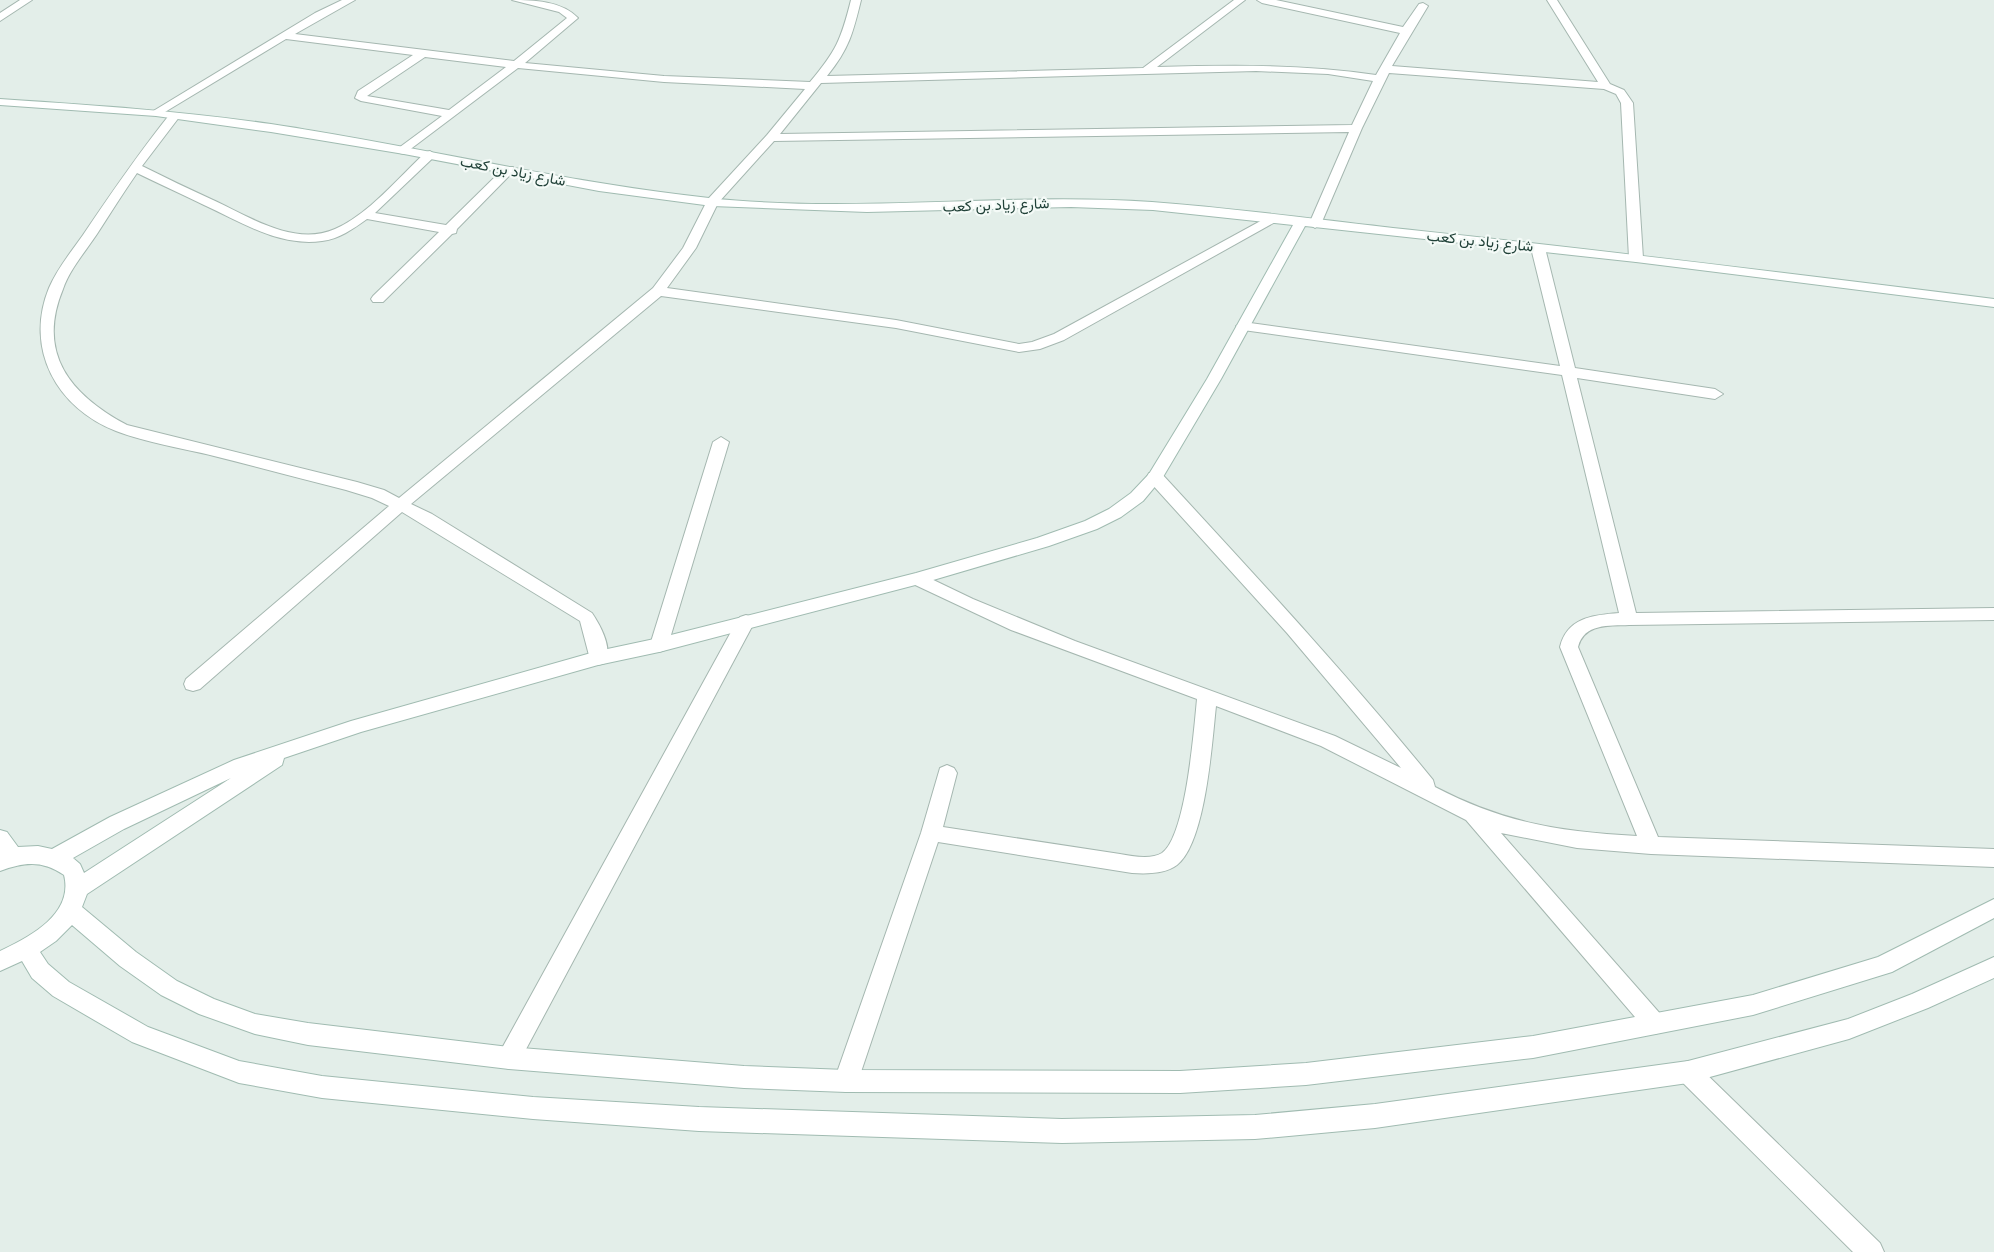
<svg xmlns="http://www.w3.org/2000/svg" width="1994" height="1252" font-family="Raleway,Vazirmatn,sans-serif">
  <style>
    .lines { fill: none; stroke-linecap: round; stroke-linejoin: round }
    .street-casing { stroke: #a5b7b0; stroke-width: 2 }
    .secondary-casing { stroke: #a0bbb1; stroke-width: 2 }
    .street { fill: #fff; fill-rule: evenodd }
    .secondary { fill: #fff; fill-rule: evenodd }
    .labels { text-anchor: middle; stroke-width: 4.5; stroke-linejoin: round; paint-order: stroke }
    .far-street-label { font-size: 15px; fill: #204138; stroke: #f4faf7 }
  </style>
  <rect width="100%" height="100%" fill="#e3eee9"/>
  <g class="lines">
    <g class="street-casing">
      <path id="street" d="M 20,0 L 32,0 L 0,21 L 0,13 Z
        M 342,0 L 355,0 L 295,34 L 514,61 L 567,18 L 559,12 L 512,0 C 534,0 562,1 578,18 L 525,63 L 664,76 L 810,82 C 836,51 841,40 851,0 L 861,0 C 853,33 849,49 827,76 L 1143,68 L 1234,0 L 1245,0 L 1157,67 C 1231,65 1303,64 1376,75 L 1400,33 L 1262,3 L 1257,0 L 1276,0 L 1403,27 L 1419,4 L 1423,3 L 1428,6 L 1392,66 L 1598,82 L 1547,0 L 1557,0 L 1610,84 L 1624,90 L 1633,103 L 1643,258 L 1636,262 L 1629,258 L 1621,103 L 1616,94 L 1604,89 L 1389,73 L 1362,128 L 1321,224 L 1315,228 L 1309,224 L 1349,132 L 774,141 L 718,203 L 696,248 L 667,288 L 896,320 L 1019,344 L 1032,342 L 1054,334 L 1266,218 L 1271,217 L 1277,221 L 1064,340 L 1040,349 L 1019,352 L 896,328 L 661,296 L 411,504 L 432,514 L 592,613 C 600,625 613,648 605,663 L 598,665 L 591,663 L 580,621 L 402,512 L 200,689 L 193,691 L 186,689 L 184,684 L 186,679 L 389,506 L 372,498 L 346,490 C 302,479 258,467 214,456 C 182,448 147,443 116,431 C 57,408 24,349 49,288 C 57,269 71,252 83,235 C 112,192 138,154 170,114 L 174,113 L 180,116 L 142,166 C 166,178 189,189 213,200 C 248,216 294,247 335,229 C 369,214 398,178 426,152 L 430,151 L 436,155 L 375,213 L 446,225 L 505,167 L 513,167 L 515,170 L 457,229 L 456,233 L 452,234 L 383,302 L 373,302 L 371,299 L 373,296 L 439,232 L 367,219 C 353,229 339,239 322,241 C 279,247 241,222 204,205 C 182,194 159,184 137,173 C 123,193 110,214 97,234 C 85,252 70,269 63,289 C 36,354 71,395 127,425 L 357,482 L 384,490 L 399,498 L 653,288 L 683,248 L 708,199 L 767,135 L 805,89 L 664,82 L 518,68 L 404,154 L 400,153 L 400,147 L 442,116 L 361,101 L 355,98 L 358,91 L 413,55 L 286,39 L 160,115 L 152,115 L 150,113 L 315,13 ZM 425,57 L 506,67 L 449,110 L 367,96 ZM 1256,71 L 1328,74 L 1373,81 L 1352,125 L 780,134 L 821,83 Z
        M 1538,244 L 1545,248 L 1575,368 L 1715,389 L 1723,394 L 1715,399 L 1577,378 L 1636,613 L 1994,608 L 1994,620 L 1629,625 C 1609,626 1584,623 1578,647 L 1658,837 L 1994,849 L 1994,867 L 1651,854 L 1577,848 L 1501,833 L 1663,1017 L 1667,1024 L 1663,1031 L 1655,1034 L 1647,1031 L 1466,820 L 1321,746 L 1216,706 C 1212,742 1206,842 1177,865 C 1165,874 1146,874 1132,873 L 938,842 L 858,1081 L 854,1089 L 846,1092 L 838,1089 L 834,1081 L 921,833 L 940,768 L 947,765 L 954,768 L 957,773 L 943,827 L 1120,854 C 1132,856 1151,860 1162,853 C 1186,836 1194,730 1197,699 L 1011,630 L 911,583 L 908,579 L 911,575 L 923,575 L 973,599 L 1075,641 L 1335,736 L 1401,768 L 1287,633 L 1149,481 L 1147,477 L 1149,473 L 1161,473 C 1254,574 1347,674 1433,780 L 1435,787 C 1504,823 1560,832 1637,836 L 1560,647 C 1567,618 1592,615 1619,613 L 1562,375 L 1243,330 L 1236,326 L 1243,322 L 1560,366 L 1531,248 Z
        M 721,437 L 729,442 L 668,645 L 665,650 L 659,652 L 653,650 L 650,645 L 713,442 Z
        M 746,615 L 752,617 L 755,621 L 517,1066 L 509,1069 L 501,1066 L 497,1058 L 501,1050 L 737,621 L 740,617 Z
        M 1688,1061 L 1696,1064 L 1880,1243 L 1884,1252 L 1853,1252 L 1680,1080 L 1676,1072 L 1680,1064 Z"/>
    </g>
    <g class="secondary-casing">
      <path id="secondary" d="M 0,99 C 91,105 181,111 271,124 C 417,146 562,182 709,198 C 856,214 1005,192 1152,202 C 1233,208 1313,219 1393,228 C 1594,249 1794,274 1994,299 L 1994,307 L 1636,262 L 1305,226 L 1221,379 L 1163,477 L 1143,501 L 1121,517 L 1097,529 L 1049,546 L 923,583 L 659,652 L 598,665 L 361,732 L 284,758 L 282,765 L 87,894 L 82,907 L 136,952 L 177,981 L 214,999 L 255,1014 L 308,1023 L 509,1047 L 744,1066 L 846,1070 L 1180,1071 L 1306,1063 L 1533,1036 L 1753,995 L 1878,957 L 1994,899 L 1994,918 L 1892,972 L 1753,1015 L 1533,1058 L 1306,1085 L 1180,1093 L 846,1092 L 744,1088 L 509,1069 L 308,1045 L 255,1034 L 199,1014 L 161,995 L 120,966 L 72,925 L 56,941 L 40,952 L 48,964 L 69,982 L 148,1027 L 239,1061 L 322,1076 L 533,1097 L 699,1107 L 1062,1119 L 1255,1115 L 1375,1104 L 1688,1061 L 1848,1019 L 1912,994 L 1994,957 L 1994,978 L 1928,1008 L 1849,1039 L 1688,1083 L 1375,1128 L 1255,1139 L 1062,1143 L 699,1131 L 533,1119 L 322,1098 L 239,1083 L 132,1042 L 53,996 L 32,978 L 22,961 L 0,971 L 0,951 C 30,937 74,914 64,875 C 42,860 24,862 0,871 L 0,830 L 7,832 L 18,847 L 38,846 L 52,849 L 110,817 L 234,760 L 351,721 L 598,651 L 659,638 L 916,573 L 1037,538 L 1085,521 L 1109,509 L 1131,493 L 1149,474 L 1207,379 L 1293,225 L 1153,210 L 1071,207 L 867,212 L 712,206 L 599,191 L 404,154 L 271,132 L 156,116 L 0,105 ZM 231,778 L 84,873 L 80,864 L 73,858 L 124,829 Z"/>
    </g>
    <use href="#street" class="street"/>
    <use href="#secondary" class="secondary"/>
  </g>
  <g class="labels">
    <g class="far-street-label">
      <text transform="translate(513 171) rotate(11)" y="5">شارع زياد بن كعب</text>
      <text transform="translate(996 205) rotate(-2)" y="5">شارع زياد بن كعب</text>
      <text transform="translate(1480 241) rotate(6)" y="5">شارع زياد بن كعب</text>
    </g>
  </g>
</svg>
